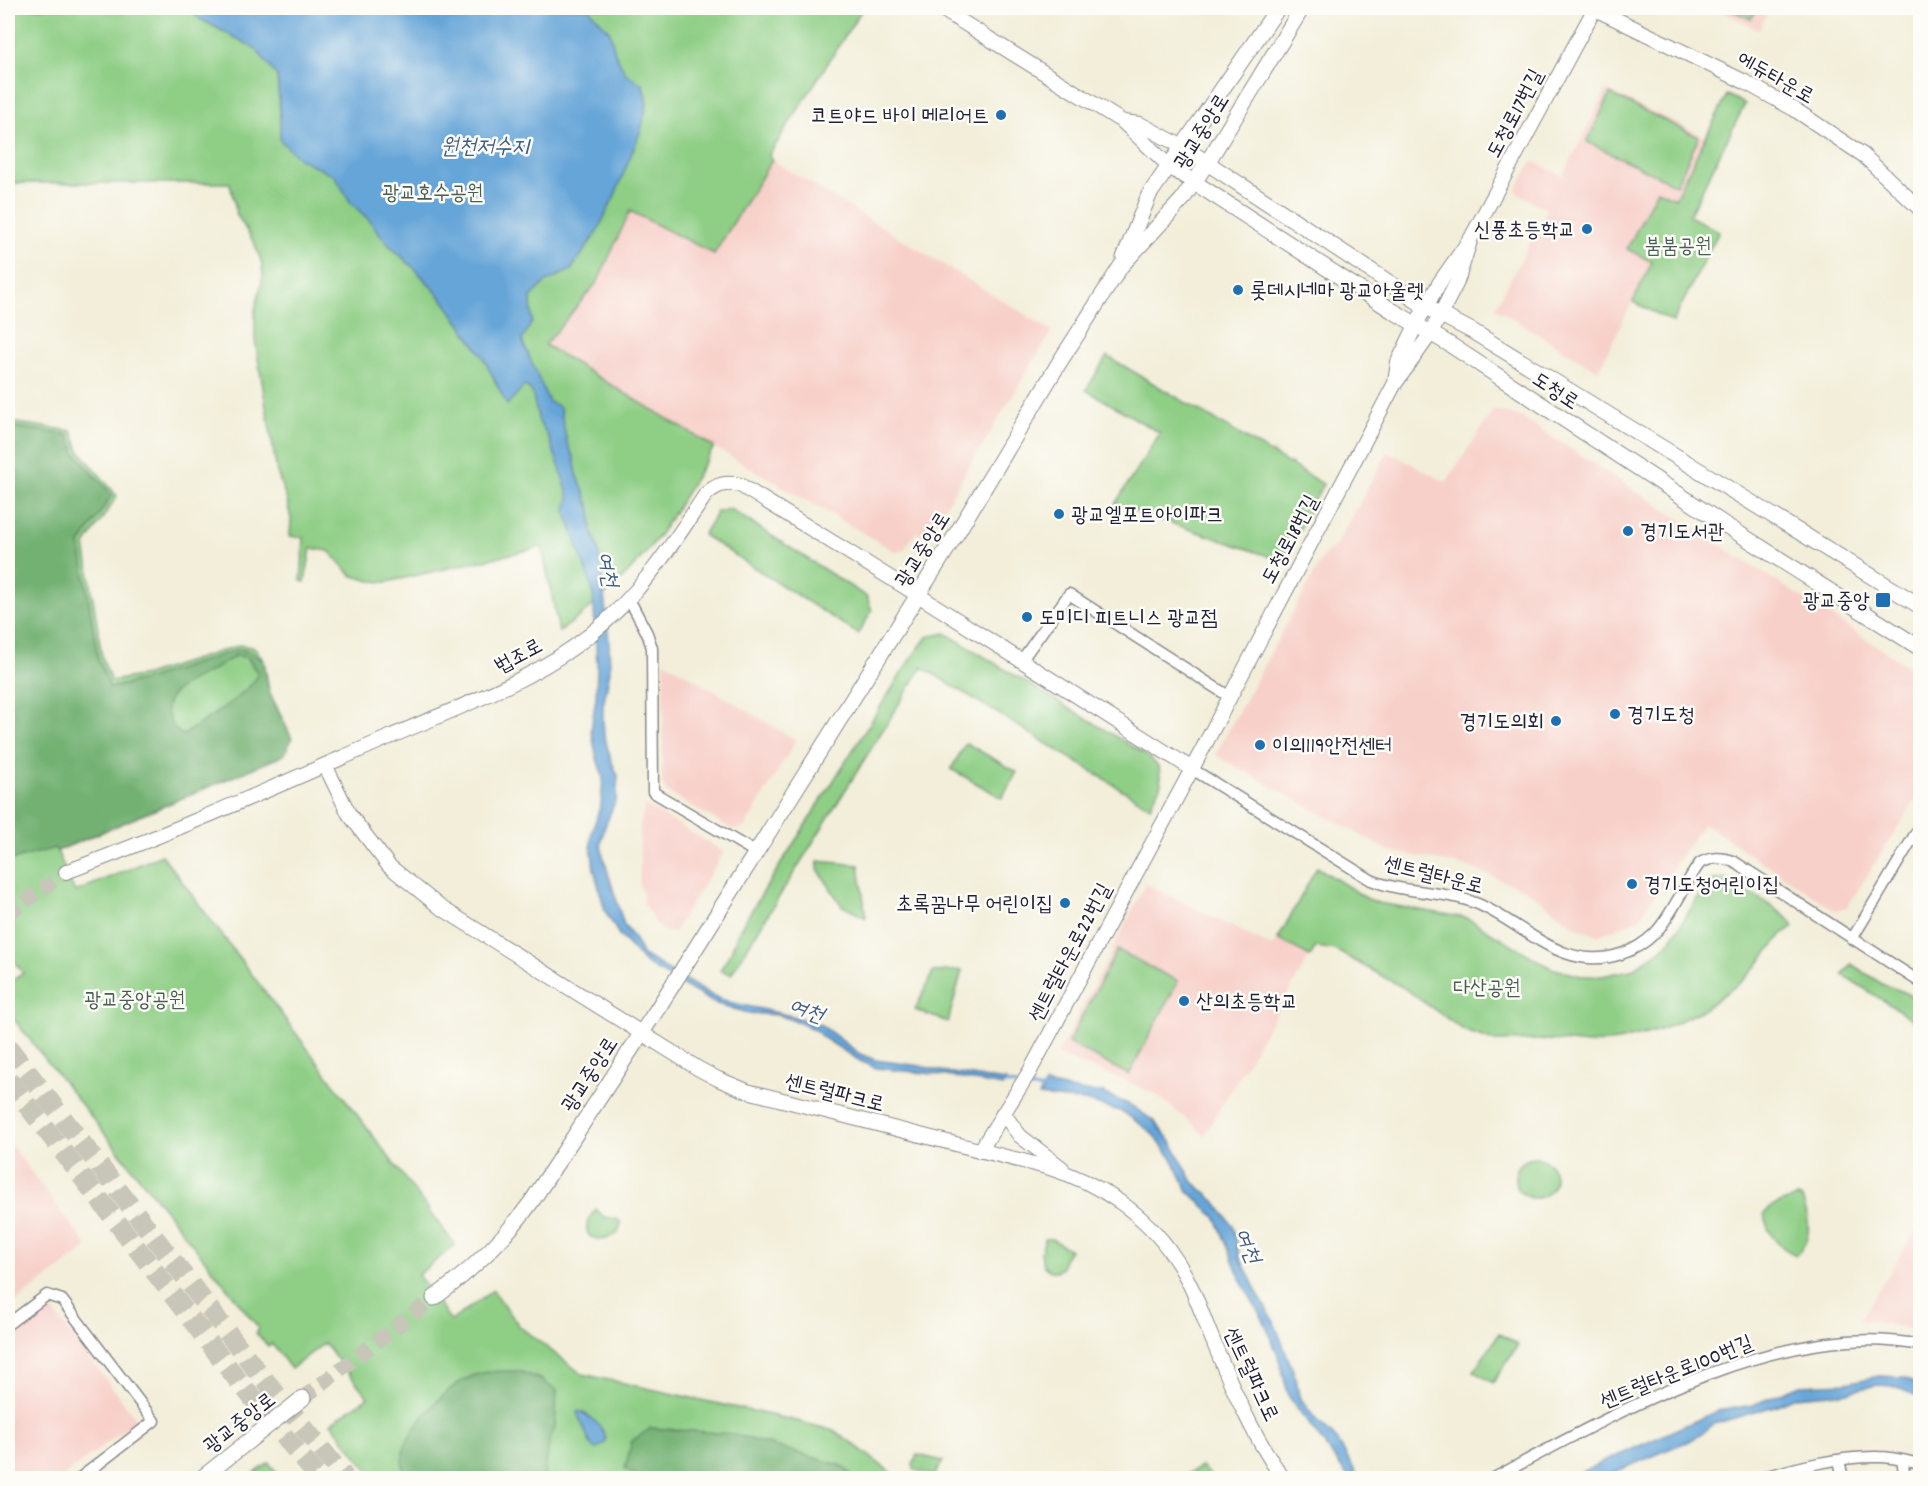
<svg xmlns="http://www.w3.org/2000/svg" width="1928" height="1486" font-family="Dekko,'Poor Story',sans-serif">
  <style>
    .built { fill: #f7d0c9 }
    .green { fill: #8ece85; stroke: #587860; stroke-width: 1.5 }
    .forest { fill: #72b172; stroke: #4a6a56; stroke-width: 1.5; fill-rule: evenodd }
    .water { fill: #66a5d8; stroke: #44648a; stroke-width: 1.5 }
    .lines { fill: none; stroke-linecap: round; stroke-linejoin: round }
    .stream { stroke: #66a5d8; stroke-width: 3 }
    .tertiary-tunnel { stroke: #c8c5b9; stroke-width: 14; stroke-dasharray: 14 7; stroke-linecap: butt }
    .secondary-tunnel { stroke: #c8c5b9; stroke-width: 15; stroke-dasharray: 15 8; stroke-linecap: butt }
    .motorway-tunnel { stroke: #c8c5b9; stroke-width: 20; stroke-dasharray: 20 10; stroke-linecap: butt }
    .minor-casing { stroke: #8a888a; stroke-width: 13 }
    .tertiary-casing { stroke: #8a888a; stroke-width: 16 }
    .secondary-casing { stroke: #8a888a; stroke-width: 17 }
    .minor { stroke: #fff; stroke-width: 10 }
    .tertiary { stroke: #fff; stroke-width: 14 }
    .secondary { stroke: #fff; stroke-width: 15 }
    .poi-dot { fill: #1f6fb2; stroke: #fdfcf7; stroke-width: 2 }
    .labels { text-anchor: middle; stroke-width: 5; stroke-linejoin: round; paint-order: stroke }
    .street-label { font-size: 21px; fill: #22223b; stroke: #fdfcf7 }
    .poi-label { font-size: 21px; fill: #22223b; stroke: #fdfcf7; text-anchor: start }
    .park-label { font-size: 21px; fill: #485e55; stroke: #fdfcf7 }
    .water-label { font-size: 22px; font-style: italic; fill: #415d82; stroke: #fdfcf7 }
  </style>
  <rect width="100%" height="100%" fill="#fdfcf7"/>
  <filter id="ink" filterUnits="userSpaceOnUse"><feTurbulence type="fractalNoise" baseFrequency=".0167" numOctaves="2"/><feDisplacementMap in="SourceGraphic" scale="12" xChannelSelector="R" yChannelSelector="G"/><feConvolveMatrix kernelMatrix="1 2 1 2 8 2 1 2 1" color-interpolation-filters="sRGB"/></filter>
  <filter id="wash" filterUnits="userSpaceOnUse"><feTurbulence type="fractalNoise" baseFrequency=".008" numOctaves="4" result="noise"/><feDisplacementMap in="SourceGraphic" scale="24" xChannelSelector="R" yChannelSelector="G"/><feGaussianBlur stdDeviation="1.35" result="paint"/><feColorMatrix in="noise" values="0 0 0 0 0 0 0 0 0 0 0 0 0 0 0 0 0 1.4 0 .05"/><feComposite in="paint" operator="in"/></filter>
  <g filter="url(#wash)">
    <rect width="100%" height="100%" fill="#f2eed9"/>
    <path class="built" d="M 1715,8 L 1770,8 L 1759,30 Z
      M 1606,90 L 1706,137 L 1675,198 L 1657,190 L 1627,250 L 1652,262 L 1598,371 L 1495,308 L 1547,210 L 1515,191 L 1533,161 L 1563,176 Z
      M 772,160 L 1052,331 L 926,538 L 916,532 L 904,550 L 896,552 L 714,447 L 545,346 L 598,281 L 630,211 L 714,254 Z
      M 1494,410 L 1521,417 L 1920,674 L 1920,793 L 1847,907 L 1835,910 L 1703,823 L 1639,919 L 1598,936 L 1574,926 L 1528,891 L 1466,866 L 1389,851 L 1215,755 L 1324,555 L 1336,545 L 1388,452 L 1446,482 Z
      M 664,661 L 796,740 L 745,827 L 733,830 L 667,792 L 662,783 Z
      M 645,805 L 724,852 L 674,932 L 666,933 L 656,924 L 644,904 L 640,883 L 640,826 Z
      M 1146,884 L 1273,947 L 1278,939 L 1310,956 L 1204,1136 L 1193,1124 L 1155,1094 L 1124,1080 L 1057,1055 Z
      M 8,1141 L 88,1247 L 8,1308 Z
      M 1920,1223 L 1920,1330 L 1860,1320 Z
      M 44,1309 L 52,1310 L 135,1417 L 133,1423 L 61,1478 L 8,1478 L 8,1337 Z"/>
    <path class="green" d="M 8,8 L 863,8 L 769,155 L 772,160 L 714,254 L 630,211 L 598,281 L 545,345 L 714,447 C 698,473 683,500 666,525 C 639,567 599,603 559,632 L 542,547 L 387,582 L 370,581 L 351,575 L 329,551 L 311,548 L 305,582 L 301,581 L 304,538 L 290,536 L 291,519 L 287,501 L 277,472 L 255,340 L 255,310 L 263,277 L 262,264 L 255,244 L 237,215 L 230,183 L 8,183 Z
      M 1727,8 L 1757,8 L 1751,19 Z
      M 1610,94 L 1699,137 L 1676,185 L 1587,142 Z
      M 1727,95 L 1745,104 L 1689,216 L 1719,231 L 1673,322 L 1633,302 L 1652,262 L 1627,249 L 1657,190 L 1675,198 Z
      M 1107,356 L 1323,484 L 1283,561 L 1115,504 L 1160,433 L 1086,390 Z
      M 8,422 L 72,431 L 79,450 L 117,496 L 85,545 L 102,657 L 111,681 L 146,675 L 240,645 L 255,648 L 264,661 L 269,691 L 292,739 L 284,755 L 57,851 L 75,892 L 162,855 L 455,1245 L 418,1275 L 451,1321 L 493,1290 L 520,1327 L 582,1374 L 797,1421 L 831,1430 L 844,1437 L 898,1478 L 374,1478 L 331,1423 L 368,1397 L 324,1343 L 291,1369 L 272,1344 L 268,1346 L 256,1333 L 258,1327 L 8,1012 L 8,984 L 23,973 L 8,953 Z
      M 730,509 L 867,597 L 872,611 L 858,634 L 703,535 L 717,512 Z
      M 945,633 L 1148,756 L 1159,767 L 1161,784 L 1150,807 L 922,667 L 731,974 L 720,970 L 731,952 L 739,930 L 910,660 L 927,637 Z
      M 966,743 L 1017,772 L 1002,798 L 951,769 Z
      M 818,861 L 859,865 L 866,918 L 842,906 L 818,869 Z
      M 1317,867 L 1366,898 L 1378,903 L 1467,918 L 1551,968 L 1581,976 L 1602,976 L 1631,970 L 1660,951 L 1671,940 L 1708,881 L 1724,878 L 1731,881 C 1748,894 1785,910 1794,927 L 1782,934 L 1756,967 L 1741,982 L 1702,1010 L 1665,1028 L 1650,1033 L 1618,1041 L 1588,1044 L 1551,1040 L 1494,1041 L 1465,1031 L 1402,987 L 1335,950 L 1316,947 L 1310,956 L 1278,939 Z
      M 1117,950 L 1178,981 L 1129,1075 L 1068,1043 Z
      M 1851,964 L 1882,984 L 1904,992 L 1920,1002 L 1920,1024 L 1843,975 Z
      M 962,970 L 948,1022 L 915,1010 L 933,972 Z
      M1515 1178a20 20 0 1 1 40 0a20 20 0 1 1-40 0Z
      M 1796,1197 L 1802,1198 C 1809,1218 1814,1239 1796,1255 C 1777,1247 1767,1233 1764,1214 L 1772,1206 Z
      M 596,1209 L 604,1217 L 617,1219 L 621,1223 L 618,1233 C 606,1241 581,1244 588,1221 C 589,1217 594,1212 596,1209 Z
      M 1045,1239 L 1052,1239 L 1070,1250 L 1064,1259 L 1062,1267 C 1056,1274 1049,1272 1043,1265 L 1041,1252 Z
      M 1499,1333 L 1518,1345 L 1493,1383 L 1474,1371 Z
      M 917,1455 L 943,1461 L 934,1476 L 915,1470 L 913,1465 Z
      M 269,1463 L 278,1474 L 273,1478 L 248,1478 Z
      M 1201,1467 L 1213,1478 L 1179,1478 Z"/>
    <path class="forest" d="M 8,426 L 69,435 L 75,453 L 112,495 L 80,544 L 98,659 L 110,688 L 148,679 L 240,649 L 252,653 L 264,661 L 269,691 L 292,739 L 284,755 L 57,851 L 55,848 L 8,861 ZM 235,656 L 247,657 L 258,674 C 252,692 200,723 183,735 C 175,730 172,727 169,718 C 158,692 194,680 211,671 C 219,667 227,661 235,656 Z
      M 519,1371 L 540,1379 L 557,1391 L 555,1428 L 550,1439 L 544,1478 L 405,1478 C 402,1468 401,1457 405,1446 C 415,1423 445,1388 468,1378 C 484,1370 502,1371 519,1371 Z
      M 651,1428 L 733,1434 L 842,1466 L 855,1478 L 641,1478 L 625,1469 L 632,1441 Z"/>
    <path class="water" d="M 187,8 L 588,8 L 610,32 L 615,53 L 626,74 L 643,85 L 647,104 L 641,130 L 615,195 L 597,232 L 571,270 L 546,282 L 531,297 L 532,322 L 522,340 L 549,402 L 560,407 L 567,443 L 574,458 L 577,474 L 591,510 L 592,531 L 598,547 L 603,586 L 609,640 L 610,671 L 603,706 L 603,720 L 604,735 L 611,760 L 618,776 L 616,799 L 604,829 L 601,844 L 603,856 L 624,925 L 634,938 L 643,955 L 711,995 L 729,1002 L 792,1016 L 821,1025 L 860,1054 L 875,1060 L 921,1066 L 945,1072 L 1006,1081 L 1003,1086 L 934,1074 L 876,1068 L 860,1061 L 822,1037 L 816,1030 L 798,1022 L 778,1015 L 748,1013 L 714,1003 L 646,964 L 619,935 L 605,911 L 594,869 L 591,845 L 591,835 L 601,804 L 603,777 L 597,759 L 591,730 L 596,697 L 597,665 L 593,591 L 566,512 L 569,498 L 560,468 L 548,436 L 539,422 L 532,392 L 525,385 L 507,405 L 483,357 L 445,302 L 417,271 L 388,244 L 369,220 L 351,203 L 335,176 L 300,159 L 280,140 L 280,112 L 277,76 L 255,48 L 200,19 Z
      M 1045,1084 L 1079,1091 L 1101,1092 L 1132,1106 L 1154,1121 L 1172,1143 L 1193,1182 L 1215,1201 L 1233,1226 L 1240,1257 L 1260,1298 L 1274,1322 L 1296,1378 L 1299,1396 L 1313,1416 L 1337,1440 L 1359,1478 L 1349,1478 L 1289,1397 L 1277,1353 L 1264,1321 L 1242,1283 L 1216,1218 L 1188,1191 L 1173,1160 L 1151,1132 L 1123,1112 L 1085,1101 L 1039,1096 Z
      M 1879,1376 L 1904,1377 L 1920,1387 L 1920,1397 L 1892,1386 L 1877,1385 L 1843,1393 L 1796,1397 L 1775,1406 L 1714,1424 L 1693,1439 L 1601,1478 L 1568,1478 L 1717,1411 L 1753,1405 L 1800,1385 L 1846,1383 Z
      M 579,1411 C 591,1416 604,1427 606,1440 L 604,1444 L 596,1449 L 591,1445 L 578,1415 L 577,1412 Z"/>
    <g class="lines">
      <path class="stream" d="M 1002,1083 L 1016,1085
        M 1026,1087 L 1046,1090"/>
    </g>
  </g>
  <g filter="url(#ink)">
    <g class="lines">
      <path class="tertiary-tunnel" d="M 8,914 L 66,872"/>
      <path class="secondary-tunnel" d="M 303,1398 L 434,1298"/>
      <path class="motorway-tunnel" d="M 8,1047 L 254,1367 L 345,1478
        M 8,1080 L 237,1379 L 319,1478"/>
      <g class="minor-casing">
        <path id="minor" d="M 629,599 L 647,633 L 652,648 L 653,792 L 755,852
          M 1021,661 L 1069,594 L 1230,697
          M 1192,769 L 1371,880 C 1405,894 1444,890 1478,904 C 1526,925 1563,973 1621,954 C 1634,950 1646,942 1655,933 C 1674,913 1683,885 1700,863 C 1712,857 1721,857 1733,861 L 1920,982
          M 1852,939 L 1920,826
          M 8,1324 L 47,1295 L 62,1300 L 154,1421 L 80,1478
          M 1839,1460 L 1843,1478
          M 1902,1460 L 1905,1478
          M 1494,1478 C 1612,1415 1783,1317 1920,1345
          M 1761,1478 C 1798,1467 1840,1456 1879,1457 C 1893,1457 1907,1461 1920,1464"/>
      </g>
      <g class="tertiary-casing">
        <path id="tertiary" d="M 940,8 L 1123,122 L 1169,166
          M 1593,8 L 1745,82 L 1794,109 L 1863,155 L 1920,209
          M 1123,122 L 1140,124 L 1183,147
          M 1395,383 L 1398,362 L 1420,317 L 1440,282 L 1471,238 L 1595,8
          M 325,765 L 349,814 L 389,866 L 440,907 L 699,1069 L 718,1079 L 747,1091 L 1050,1168 C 1099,1183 1146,1214 1174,1257 C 1191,1281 1200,1309 1211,1336 C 1231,1385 1252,1435 1283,1478
          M 66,872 C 174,832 279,785 385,739 C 455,708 532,682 591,634 C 640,595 672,545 706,494 C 717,484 726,482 740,485 L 918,595 L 1192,769
          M 1003,1113 L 1020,1136 L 1062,1168
          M 980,1151 L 1030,1071 L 1192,769 L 1394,385 L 1431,333 L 1457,282 L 1471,238"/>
      </g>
      <g class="secondary-casing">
        <path id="secondary" d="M 1183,147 L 1426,307 L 1472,331 L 1920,606
          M 1169,166 L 1393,311 L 1449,344 L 1727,526 L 1920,648
          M 1124,258 L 1149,195 L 1278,8
          M 434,1298 C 472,1270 504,1240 532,1201 L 658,1008 L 957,533 L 1059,363 L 1121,266 L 1182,200 L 1207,163 L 1302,8
          M 202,1478 L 303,1398"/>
      </g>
      <use href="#minor" class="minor"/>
      <use href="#tertiary" class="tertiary"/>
      <use href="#secondary" class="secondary"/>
    </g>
  </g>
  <g class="poi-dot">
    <circle cx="1001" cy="115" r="6"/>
    <circle cx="1587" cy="229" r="6"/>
    <circle cx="1238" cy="290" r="6"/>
    <circle cx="1059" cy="514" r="6"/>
    <circle cx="1628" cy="531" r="6"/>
    <rect x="1875" y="592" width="16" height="16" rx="3"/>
    <circle cx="1027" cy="617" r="6"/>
    <circle cx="1615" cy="714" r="6"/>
    <circle cx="1556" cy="721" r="6"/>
    <circle cx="1260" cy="745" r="6"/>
    <circle cx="1632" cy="884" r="6"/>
    <circle cx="1065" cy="903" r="6"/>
    <circle cx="1184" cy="1001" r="6"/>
  </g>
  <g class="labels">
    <g class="street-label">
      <text transform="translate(1776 77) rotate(29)" y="7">에듀타운로</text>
      <text transform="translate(1514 113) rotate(-62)" y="7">도청로17번길</text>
      <text transform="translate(1201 131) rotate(-58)" y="7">광교중앙로</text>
      <text transform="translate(1556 390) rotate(33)" y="7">도청로</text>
      <text transform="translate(1289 539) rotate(-62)" y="7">도청로18번길</text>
      <text transform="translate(922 549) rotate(-58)" y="7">광교중앙로</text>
      <text transform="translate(518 655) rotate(-28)" y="7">법조로</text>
      <text transform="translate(1434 874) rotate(14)" y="7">센트럴타운로</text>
      <text transform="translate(1069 952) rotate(-62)" y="7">센트럴타운로22번길</text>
      <text transform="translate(589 1074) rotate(-57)" y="7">광교중앙로</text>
      <text transform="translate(835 1092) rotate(14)" y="7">센트럴파크로</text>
      <text transform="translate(1676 1371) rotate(-22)" y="7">센트럴타운로100번길</text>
      <text transform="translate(1252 1374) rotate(65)" y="7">센트럴파크로</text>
      <text transform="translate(239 1422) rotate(-38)" y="7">광교중앙로</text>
    </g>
    <g class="poi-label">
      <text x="989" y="122" text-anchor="end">코트야드 바이 메리어트</text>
      <text x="1575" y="236" text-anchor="end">신풍초등학교</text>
      <text x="1250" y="297">롯데시네마 광교아울렛</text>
      <text x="1071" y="521">광교엘포트아이파크</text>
      <text x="1640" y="538">경기도서관</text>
      <text x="1870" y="607" text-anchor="end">광교중앙</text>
      <text x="1039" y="624">도미디 피트니스 광교점</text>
      <text x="1627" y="721">경기도청</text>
      <text x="1544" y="728" text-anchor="end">경기도의회</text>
      <text x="1272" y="752">이의119안전센터</text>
      <text x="1644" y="891">경기도청어린이집</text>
      <text x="1053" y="910" text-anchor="end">초록꿈나무 어린이집</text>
      <text x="1196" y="1008">산의초등학교</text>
    </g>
    <g class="park-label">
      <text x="433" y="199">광교호수공원</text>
      <text x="1678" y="252">붐붐공원</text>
      <text x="1487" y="994">다산공원</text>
      <text x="135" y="1006">광교중앙공원</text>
    </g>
    <g class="water-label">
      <text x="485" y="153">원천저수지</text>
      <text transform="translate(609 569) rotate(79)" y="8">여천</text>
      <text transform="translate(807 1009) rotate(20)" y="8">여천</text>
      <text transform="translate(1249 1245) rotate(67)" y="8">여천</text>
    </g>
  </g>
  <rect width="1928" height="1486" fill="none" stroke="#fdfcf7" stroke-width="30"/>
</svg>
